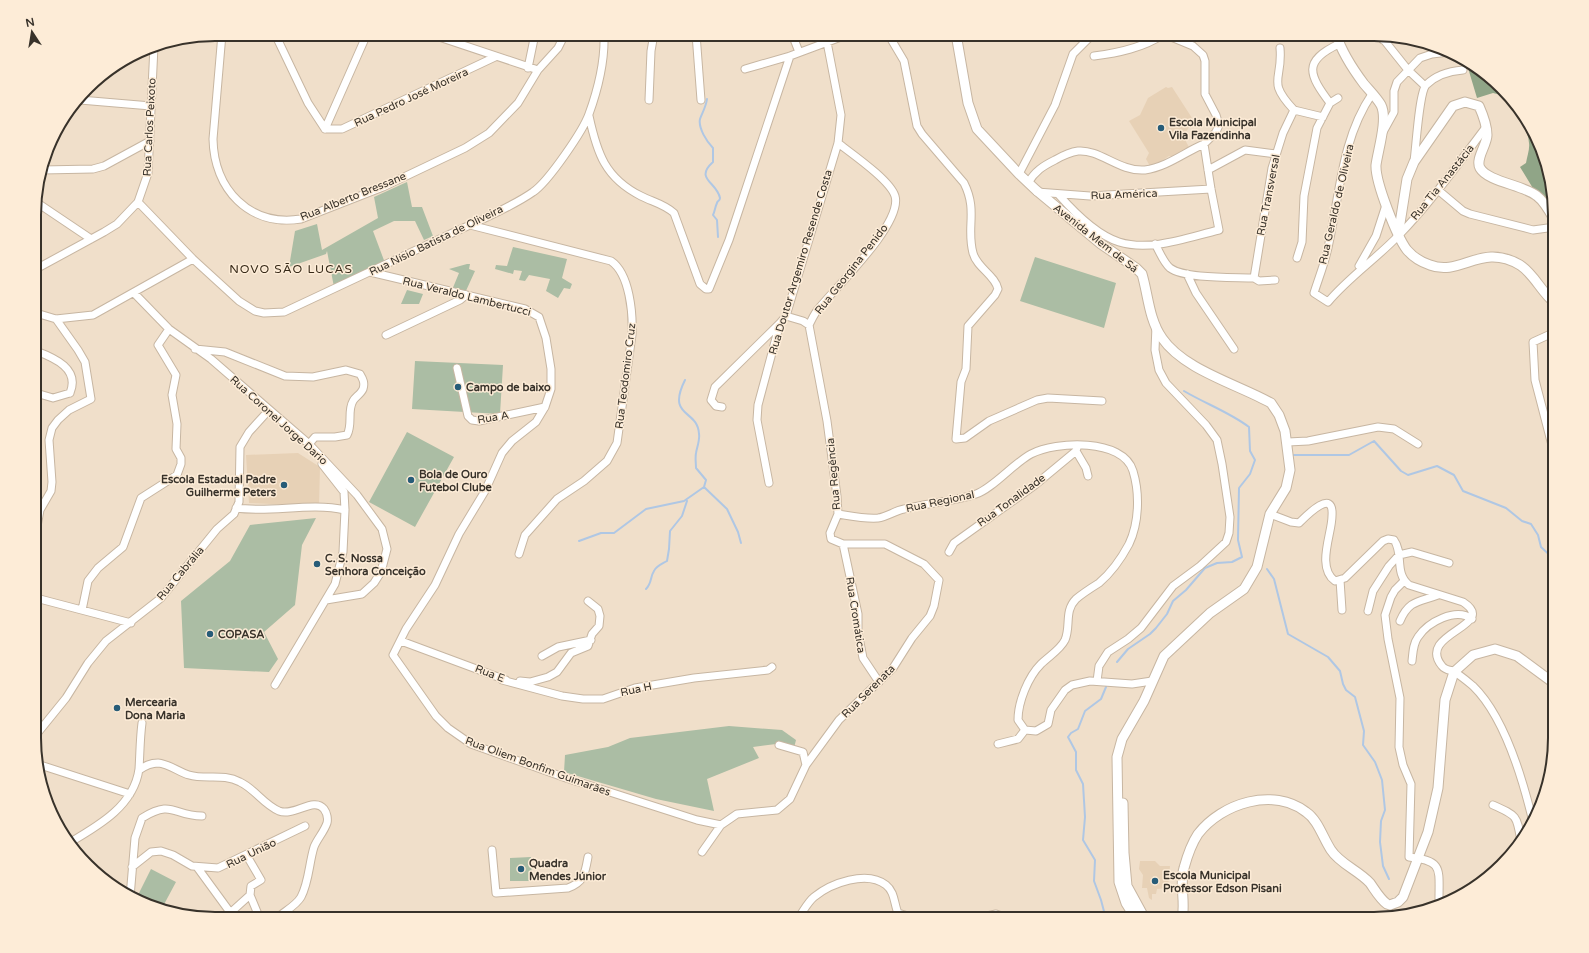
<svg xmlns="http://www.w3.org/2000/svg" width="1589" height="953" font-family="'Varela Round',sans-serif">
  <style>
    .built { fill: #e7d1b6 }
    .green { fill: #abbda4 }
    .forest { fill: #90a587 }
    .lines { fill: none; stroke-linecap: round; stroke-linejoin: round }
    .stream { stroke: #afc7e4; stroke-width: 2 }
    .minor-casing { stroke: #c7b6a2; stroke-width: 9 }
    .tertiary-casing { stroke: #c7b6a2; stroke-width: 11 }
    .minor { stroke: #fff; stroke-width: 7 }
    .tertiary { stroke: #fff; stroke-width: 9 }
    .poi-dot { fill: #275c78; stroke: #fdecd7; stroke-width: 1.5 }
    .labels { text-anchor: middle; stroke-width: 3; stroke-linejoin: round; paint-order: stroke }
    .street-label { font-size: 11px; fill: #38322a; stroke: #fdecd7 }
    .poi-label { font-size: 11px; font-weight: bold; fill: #38322a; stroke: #fdecd7; text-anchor: start }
    .neighbourhood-label { font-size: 12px; letter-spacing: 1px; fill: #362918; stroke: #fdecd7 }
    .rim { fill: none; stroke: #38322a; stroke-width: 2 }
  </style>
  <rect width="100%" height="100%" fill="#f0dfca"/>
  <path class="built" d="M 1166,87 L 1168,88 L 1172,87 L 1192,118 L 1187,121 L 1190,126 L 1183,136 L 1190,149 L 1174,157 L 1169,156 L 1151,168 L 1146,159 L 1149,153 L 1129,121 L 1140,115 L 1148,98 Z
    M 298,453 L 320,467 L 319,506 L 249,503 L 246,455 Z
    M 1140,861 L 1155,861 L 1160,866 L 1170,866 L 1168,888 L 1157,889 L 1156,894 L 1152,894 L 1152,900 L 1149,898 L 1147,888 L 1142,888 L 1143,875 L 1139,869 Z"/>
  <path class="green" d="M 407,182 L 412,207 L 422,207 L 433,236 L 424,240 L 415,221 L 394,221 L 373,231 L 385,263 L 334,287 L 327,251 L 326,254 L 289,267 L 295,231 L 317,224 L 322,250 L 378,218 L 374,197 Z
    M 513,247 L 567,259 L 562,278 L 572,284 L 570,289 L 564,288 L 558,298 L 546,291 L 550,279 L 529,275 L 525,281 L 519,280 L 522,271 L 514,270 L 513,274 L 495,269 L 496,265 L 507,266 Z
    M 1035,257 L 1116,283 L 1104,328 L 1020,301 Z
    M 467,264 L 470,264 L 469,269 L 475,271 L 465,293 L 452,290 L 459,273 L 449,269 Z
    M 407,290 L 423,294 L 419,304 L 401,304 Z
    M 415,361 L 503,365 L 500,414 L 412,409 Z
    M 407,432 L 454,457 L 415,527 L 369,502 Z
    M 316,518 L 302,545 L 295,605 L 264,632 L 278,659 L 269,672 L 184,668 L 181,601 L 230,561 L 250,525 Z
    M 729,726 L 782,730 L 796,740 L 794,748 L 777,748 L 776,744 L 753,747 L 759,758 L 707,779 L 714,811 L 656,799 L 564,772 L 565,755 L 608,747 L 630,738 Z
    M 531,857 L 532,881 L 510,881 L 510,858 Z
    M 151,869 L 176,882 L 161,910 L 136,899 Z"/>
  <path class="forest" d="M 1465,58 L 1505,96 L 1493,93 L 1477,98 Z
    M 1511,102 L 1525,115 L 1545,157 L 1555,203 L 1555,216 L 1534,190 L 1520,167 L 1526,163 C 1527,157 1530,149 1529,143 C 1528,127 1516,115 1511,102 Z"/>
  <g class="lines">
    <path class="stream" d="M 707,99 C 706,107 702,113 700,119 C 698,128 707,142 713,148 L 713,162 C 694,179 717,182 720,198 C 720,201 717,201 717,203 C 715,207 715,211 713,215 L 717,220 L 718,237
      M 1294,455 L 1349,455 L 1374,441 L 1401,471 L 1408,475 L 1437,466 L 1454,475 L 1463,491 L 1506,508 L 1522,521 L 1531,524 L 1538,535 L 1541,547 L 1555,560
      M 704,487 L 727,509 L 738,532 L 741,543
      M 579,541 L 601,533 L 614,533 L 646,509 L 684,501 L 704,487 L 706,480 L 696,468 C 696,463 695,458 696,453 C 697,447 700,440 699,434 C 698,409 666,418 685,380
      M 1267,569 L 1274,579 L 1288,634 L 1328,657 L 1340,671 L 1343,684 L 1346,690 L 1355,697 L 1364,731 L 1363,745 L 1375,762 L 1382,780 L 1385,810 L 1381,821 L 1380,842 L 1383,866 L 1389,879
      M 646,589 C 652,583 650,577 654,571 C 656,566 662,564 667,561 L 669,549 L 670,531 L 682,516 L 687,501
      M 1117,662 L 1128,649 L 1150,634 L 1156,628 L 1167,614 L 1173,601 L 1186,590 L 1205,568 L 1217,563 L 1232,562 L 1242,557 L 1238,540 L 1239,488 L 1250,474 L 1255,460 L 1250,451 L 1249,427 C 1229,412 1206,404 1184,391
      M 1106,687 L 1101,699 L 1085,711 L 1078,729 L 1071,733 L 1068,737 L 1076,752 L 1076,770 L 1083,784 L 1085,817 L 1083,840 L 1095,860 L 1094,881 L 1101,900 L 1106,919"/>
    <g class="minor-casing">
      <path id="minor" d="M 222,34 L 213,139 C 214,189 249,227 301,219 L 383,187 L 465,148 L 489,133 L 518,103 L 538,70 L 558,48 L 565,34
        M 275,34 L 308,103 L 325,129
        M 430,34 L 538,70
        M 696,34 L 701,100
        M 792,34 L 799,52
        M 888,34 L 904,61 L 917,126 L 922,134 L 964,183 C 978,211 966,227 973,253 C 977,268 995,275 998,289 L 995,295 L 968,326 L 966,369 L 961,382 L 956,439 L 965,438 L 989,421 L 1037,400 L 1048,398 L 1102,401
        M 1380,35 L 1408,70 L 1425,86
        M 1383,40 L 1391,36
        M 142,50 L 153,51
        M 1094,56 C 1118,53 1143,48 1164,34
        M 528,68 L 535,34
        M 745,69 L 790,56 L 849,34
        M 1372,94 C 1342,138 1340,192 1329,243 C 1326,260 1319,277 1314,293 L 1328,302 C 1349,277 1376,259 1399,235 C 1431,202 1458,164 1486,127
        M 80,100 L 151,106
        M 649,100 L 651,51 L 654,34
        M 1330,103 C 1309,75 1302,61 1339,44
        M 1294,110 L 1323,117
        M 589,116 C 597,153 605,178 641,196 C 653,202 664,204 674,213 L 700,284 L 706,289 L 709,289 L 729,240 L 790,56
        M 325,129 L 342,129 L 495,57
        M 325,129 L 367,34
        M 1383,132 L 1394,112 L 1394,91 L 1397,82 L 1420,58 L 1432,54 L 1449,52
        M 1414,161 C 1416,148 1419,93 1426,85 C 1436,75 1450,71 1463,70
        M 42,170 L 93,169 L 104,166 L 150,141
        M 1208,170 L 1245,150 L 1276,154
        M 1019,174 L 1055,105 L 1073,54 L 1093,34
        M 1028,183 C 1035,171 1043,166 1055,160 C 1062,156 1070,152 1078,151 C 1100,149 1119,172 1145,170 C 1167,167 1185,152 1204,144
        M 1438,190 L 1463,211 L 1470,214 L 1533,230 L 1555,227
        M 1037,192 L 1090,196 L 1211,189
        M 1059,195 C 1074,212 1097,235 1119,242 C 1151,252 1189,237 1219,230 L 1211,189 L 1204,144 L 1216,132 L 1219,125 L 1216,115 L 1205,94 L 1205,61 L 1203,55 L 1193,46 L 1164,34
        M 36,202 L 91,239
        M 138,202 L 193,259 L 239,301 L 255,311 L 264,313 L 284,312 C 338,287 392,261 446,236 C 473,223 509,209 533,192 C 548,182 583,131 589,114 C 598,89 605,61 604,34
        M 470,225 L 611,261 C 630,274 633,314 632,335 L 617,443 L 607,461 L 584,481 L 557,499 L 525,535 L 519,554
        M 1155,244 C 1160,252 1163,262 1170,268 C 1185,279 1234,277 1254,278 L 1259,281 L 1275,280
        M 1297,258 L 1302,242 L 1304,196 L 1317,128 L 1330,103 L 1338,98
        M 1359,266 L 1376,236 L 1386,205
        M 36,269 L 104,232 L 117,224 L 138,202 L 148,173 L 154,46
        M 370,272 L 525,309 L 539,317 L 546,338 L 551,369 L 551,389 L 545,407 L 536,422 L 512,441 L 502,453 L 485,491 L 459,534 L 435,585 L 406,629 L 393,655 L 436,716 L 448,728 L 471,744 L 566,778 L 697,820 L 721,825
        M 1187,274 L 1196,293 L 1234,349
        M 1254,278 L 1272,168 L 1283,133 L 1294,110 C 1266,80 1283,81 1280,48
        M 134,293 L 169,329 L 211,359 L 309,444 L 357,495 L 382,529 L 387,549 L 381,572 L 374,583 L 362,594 L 326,600
        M 36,313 L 56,319 L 93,315 L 193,259
        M 786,316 L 803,321 L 809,325 L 827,421 L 837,496 L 838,514 L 830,533 L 831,539 L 843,544 L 885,544 L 924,564 L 939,580 L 934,606 L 930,616 L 912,638 L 893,668 L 839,720 L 806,765
        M 809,325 C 812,319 815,312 820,307 C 837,286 903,223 895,196 C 890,180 852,154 838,143
        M 386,335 L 460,300 L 466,295
        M 195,349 L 225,352 L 285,376 L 313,377 L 346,370 L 360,374 C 363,379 365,383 363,389 C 361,394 355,397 353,401 C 347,411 353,424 347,435 L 335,437 L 315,437 L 309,444
        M 36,351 C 55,358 80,369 70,393
        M 457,368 L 468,416 L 472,420 L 479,421 L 545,407
        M 36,393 L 53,398 L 70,393
        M 722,407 L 716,406 L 711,400 L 715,387 L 780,323
        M 1288,442 L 1308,441 L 1378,427 L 1394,429 L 1418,444
        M 1077,448 L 1076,451 L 1086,468 L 1088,476
        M 1553,449 L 1535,380 L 1533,342 L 1555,332
        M 769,483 L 757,420 L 758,405 L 780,323 L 786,316 L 838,143 L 841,115 L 827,42
        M 236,508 C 272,513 310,502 345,510
        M 838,514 C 851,516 864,519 878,518 C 887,517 894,511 904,509 C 927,503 953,502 976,494 C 992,489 1014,463 1031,454 C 1056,441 1123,438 1133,471 C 1140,494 1139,523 1129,544 C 1121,559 1112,572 1099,583 C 1091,588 1083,593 1076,599 C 1064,611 1071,626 1065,640 C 1060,650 1049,656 1041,664 C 1028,677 1018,702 1018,720 L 1025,730 L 1036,731 L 1048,724 L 1051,710 L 1065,690 L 1072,685 L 1090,681 L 1132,684 L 1152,681
        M 1270,514 L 1291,522 L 1299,523 C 1306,516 1334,487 1332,516 C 1332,534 1316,567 1335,581 L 1345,578 L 1383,541 L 1388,539 L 1394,540 C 1404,554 1394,573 1409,585 L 1463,602 C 1500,626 1415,633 1442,666 C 1445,670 1449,670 1453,671 C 1460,675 1467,681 1473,686 C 1505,717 1523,780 1533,822
        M 36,532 L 40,510 L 51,491 L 52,482 L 49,440 L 52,428 L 58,420 L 69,410 L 91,399 L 85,362 L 78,350 L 56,319
        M 843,544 L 858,614 L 858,632 L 863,658 L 879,682
        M 949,552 L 954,543 L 1035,485 L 1076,451
        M 1340,580 L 1342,610
        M 1404,581 L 1395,590 L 1391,597 L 1385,615 L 1388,639 L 1400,698 L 1399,747 L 1403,765 L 1411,784 L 1409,857 C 1443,861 1439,868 1439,899 L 1440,902
        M 36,598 L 131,623
        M 82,610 L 88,581 L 98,568 L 123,547 L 141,498 L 177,475 L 181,464 L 181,458 L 176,449 L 177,424 L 172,395 L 176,375 L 158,345 L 169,329
        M 1368,611 L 1373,591 L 1389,566 L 1399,555 L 1412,552 L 1449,563
        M 1400,621 C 1409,600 1419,602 1438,595
        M 401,641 L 506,680
        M 542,656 L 558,647 L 591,640
        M 1412,661 C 1413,652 1413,644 1418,637 C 1428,622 1456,607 1472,619
        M 502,680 L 562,696 L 583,699 L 603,699 L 635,688 L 694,678 L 768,670 L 772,667
        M 520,681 L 530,682 L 548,677 L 557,672 L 571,653 L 588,646 L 592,634 L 599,626 L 600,616 L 598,609 L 588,601
        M 1097,681 L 1099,666 L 1108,652 L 1128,639 L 1141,628 L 1173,586 L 1200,566 L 1226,542 L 1229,533 L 1230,517 L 1222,464 L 1217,440 L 1206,425 L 1166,383 L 1159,370 L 1155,350 L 1156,326
        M 275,685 L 335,584 L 343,552 L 345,510 L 344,492 L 322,464
        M 36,735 L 66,698 L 88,663 L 106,641 L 161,598 L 217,529 L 234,514 L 239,502 L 240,447 L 249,432 L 269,410
        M 998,744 L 1018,739 L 1025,730
        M 37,764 L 130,794
        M 139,770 C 145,766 150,763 158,763 C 169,764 179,772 189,775 C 206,780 223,773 240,782 C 255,789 263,804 279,811 C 294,817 314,796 324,809 C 327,813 328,819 327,823 C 324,832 317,839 314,847 C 309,863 309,882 301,897 C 296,906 283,912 276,919
        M 1493,805 C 1518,816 1517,816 1521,842
        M 69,843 C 98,826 134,806 139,769 C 140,754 140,738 142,723
        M 492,850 L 496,893 L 568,888 C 584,882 585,874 588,857
        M 702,852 L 721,825 L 737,814 L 777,810 L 790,799 L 806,765 L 803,752 L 779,745
        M 132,867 L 151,852 L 161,851 L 173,855 L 192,866 L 218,868 L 305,826
        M 197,867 L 235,919
        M 250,895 L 260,919
        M 130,897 L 135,838 L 142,818 C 173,799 173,816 202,816
        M 229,914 L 250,895 L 251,886 L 261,880 L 247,856
        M 809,919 L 801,914 C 805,908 809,901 814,897 C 831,883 867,870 886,885 C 895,892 894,904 898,913 L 908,916 L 940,919
        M 973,919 L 996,914 L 1010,919"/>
    </g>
    <g class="tertiary-casing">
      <path id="tertiary" d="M 956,34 L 968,103 L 977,129 L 1019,174 L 1036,190 L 1101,244 L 1136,268 L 1142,274 C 1148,294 1149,320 1162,338 C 1184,370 1237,384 1271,403 L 1279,415 L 1285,431 L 1290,470 L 1286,488 L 1270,514 L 1257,567 L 1244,589 L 1210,613 L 1164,656 L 1144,701 L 1122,739 L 1117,757 L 1119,882 L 1126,903 L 1136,919
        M 1336,34 C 1342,53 1352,68 1364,84 C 1370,91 1377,98 1381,105 C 1388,119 1378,150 1376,165 C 1375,182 1397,237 1407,250 C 1413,257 1421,262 1430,265 C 1461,277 1481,242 1520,265 C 1535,275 1541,292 1555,303
        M 1398,236 L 1407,179 L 1414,162 L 1453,106 L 1465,102 L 1479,106 C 1483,115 1487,125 1487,135 C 1487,145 1475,159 1480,168 C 1488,182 1524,185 1537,196 C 1545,202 1550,212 1555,221
        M 1123,803 L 1124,853 L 1127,886 L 1145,919
        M 1182,919 C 1186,902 1179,884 1184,868 C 1187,857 1192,843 1198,834 C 1222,803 1273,787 1306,812 C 1318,820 1323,838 1331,850 C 1340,864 1358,870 1370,883 C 1375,890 1380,899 1387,904 L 1390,905 L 1398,902 L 1403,897 L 1428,832 L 1438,788 L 1445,700 L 1454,672 L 1473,655 L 1495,649 L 1517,656 L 1555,684"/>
    </g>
    <use href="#minor" class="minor"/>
    <use href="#tertiary" class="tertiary"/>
  </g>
  <g class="poi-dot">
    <circle cx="1161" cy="128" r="4"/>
    <circle cx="458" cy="387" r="4"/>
    <circle cx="411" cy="480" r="4"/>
    <circle cx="284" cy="485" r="4"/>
    <circle cx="317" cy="564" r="4"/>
    <circle cx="210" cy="634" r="4"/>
    <circle cx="117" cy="708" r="4"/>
    <circle cx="521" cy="869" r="4"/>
    <circle cx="1155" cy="881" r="4"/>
  </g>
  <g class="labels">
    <g class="street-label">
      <text transform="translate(411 97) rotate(-25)" y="4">Rua Pedro José Moreira</text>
      <text transform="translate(149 127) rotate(-87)" y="4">Rua Carlos Peixoto</text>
      <text transform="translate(1442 182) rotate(-51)" y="4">Rua Tia Anastácia</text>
      <text transform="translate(1124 194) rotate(-2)" y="4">Rua América</text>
      <text transform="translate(1268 195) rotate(-79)" y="4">Rua Transversal</text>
      <text transform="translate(353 196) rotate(-22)" y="4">Rua Alberto Bressane</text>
      <text transform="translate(1336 204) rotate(-77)" y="4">Rua Geraldo de Oliveira</text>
      <text transform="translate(1096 238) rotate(38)" y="4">Avenida Mem de Sá</text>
      <text transform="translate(436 240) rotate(-26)" y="4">Rua Nísio Batista de Oliveira</text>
      <text transform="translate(800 262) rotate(-73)" y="4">Rua Doutor Argemiro Resende Costa</text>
      <text transform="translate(851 269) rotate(-52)" y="4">Rua Georgina Penido</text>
      <text transform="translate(467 296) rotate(14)" y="4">Rua Veraldo Lambertucci</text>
      <text transform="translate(625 376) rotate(-83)" y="4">Rua Teodomiro Cruz</text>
      <text transform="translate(493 417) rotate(-9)" y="4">Rua A</text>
      <text transform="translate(279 420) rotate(42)" y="4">Rua Coronel Jorge Dario</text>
      <text transform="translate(833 474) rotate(-95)" y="4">Rua Regência</text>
      <text transform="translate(1011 500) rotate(-36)" y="4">Rua Tonalidade</text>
      <text transform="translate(940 501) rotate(-12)" y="4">Rua Regional</text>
      <text transform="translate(180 573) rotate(-50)" y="4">Rua Cabrália</text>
      <text transform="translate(856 615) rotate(81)" y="4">Rua Cromática</text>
      <text transform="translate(490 673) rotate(21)" y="4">Rua E</text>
      <text transform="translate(636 689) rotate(-12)" y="4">Rua H</text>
      <text transform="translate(868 691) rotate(-45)" y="4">Rua Serenata</text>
      <text transform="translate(538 766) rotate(20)" y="4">Rua Oliem Bonfim Guimarães</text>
      <text transform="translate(251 853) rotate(-26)" y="4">Rua União</text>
    </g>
    <g class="poi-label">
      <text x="1169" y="126">Escola Municipal<tspan x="1169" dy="13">Vila Fazendinha</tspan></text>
      <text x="466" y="391">Campo de baixo</text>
      <text x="419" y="478">Bola de Ouro<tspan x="419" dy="13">Futebol Clube</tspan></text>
      <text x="276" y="483" text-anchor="end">Escola Estadual Padre<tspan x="276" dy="13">Guilherme Peters</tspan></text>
      <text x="325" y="562">C. S. Nossa<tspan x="325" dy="13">Senhora Conceição</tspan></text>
      <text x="218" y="638">COPASA</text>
      <text x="125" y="706">Mercearia<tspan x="125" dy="13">Dona Maria</tspan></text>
      <text x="529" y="867">Quadra<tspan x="529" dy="13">Mendes Júnior</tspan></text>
      <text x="1163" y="879">Escola Municipal<tspan x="1163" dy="13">Professor Edson Pisani</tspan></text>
    </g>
    <g class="neighbourhood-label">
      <text x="291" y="273">NOVO SÃO LUCAS</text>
    </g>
  </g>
  <path d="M0 0H1589V953H0ZM215 41H1374A174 174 0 0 1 1548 215V738A174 174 0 0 1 1374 912H215A174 174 0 0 1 41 738V215A174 174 0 0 1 215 41Z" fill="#fdecd7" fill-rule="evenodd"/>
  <path class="rim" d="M215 41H1374A174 174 0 0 1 1548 215V738A174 174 0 0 1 1374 912H215A174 174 0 0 1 41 738V215A174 174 0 0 1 215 41Z"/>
  <g transform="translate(32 32) rotate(348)" stroke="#fdecd7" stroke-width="3" paint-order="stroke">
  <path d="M0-3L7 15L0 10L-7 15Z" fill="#38322a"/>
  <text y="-6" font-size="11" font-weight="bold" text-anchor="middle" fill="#38322a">N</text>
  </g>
</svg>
